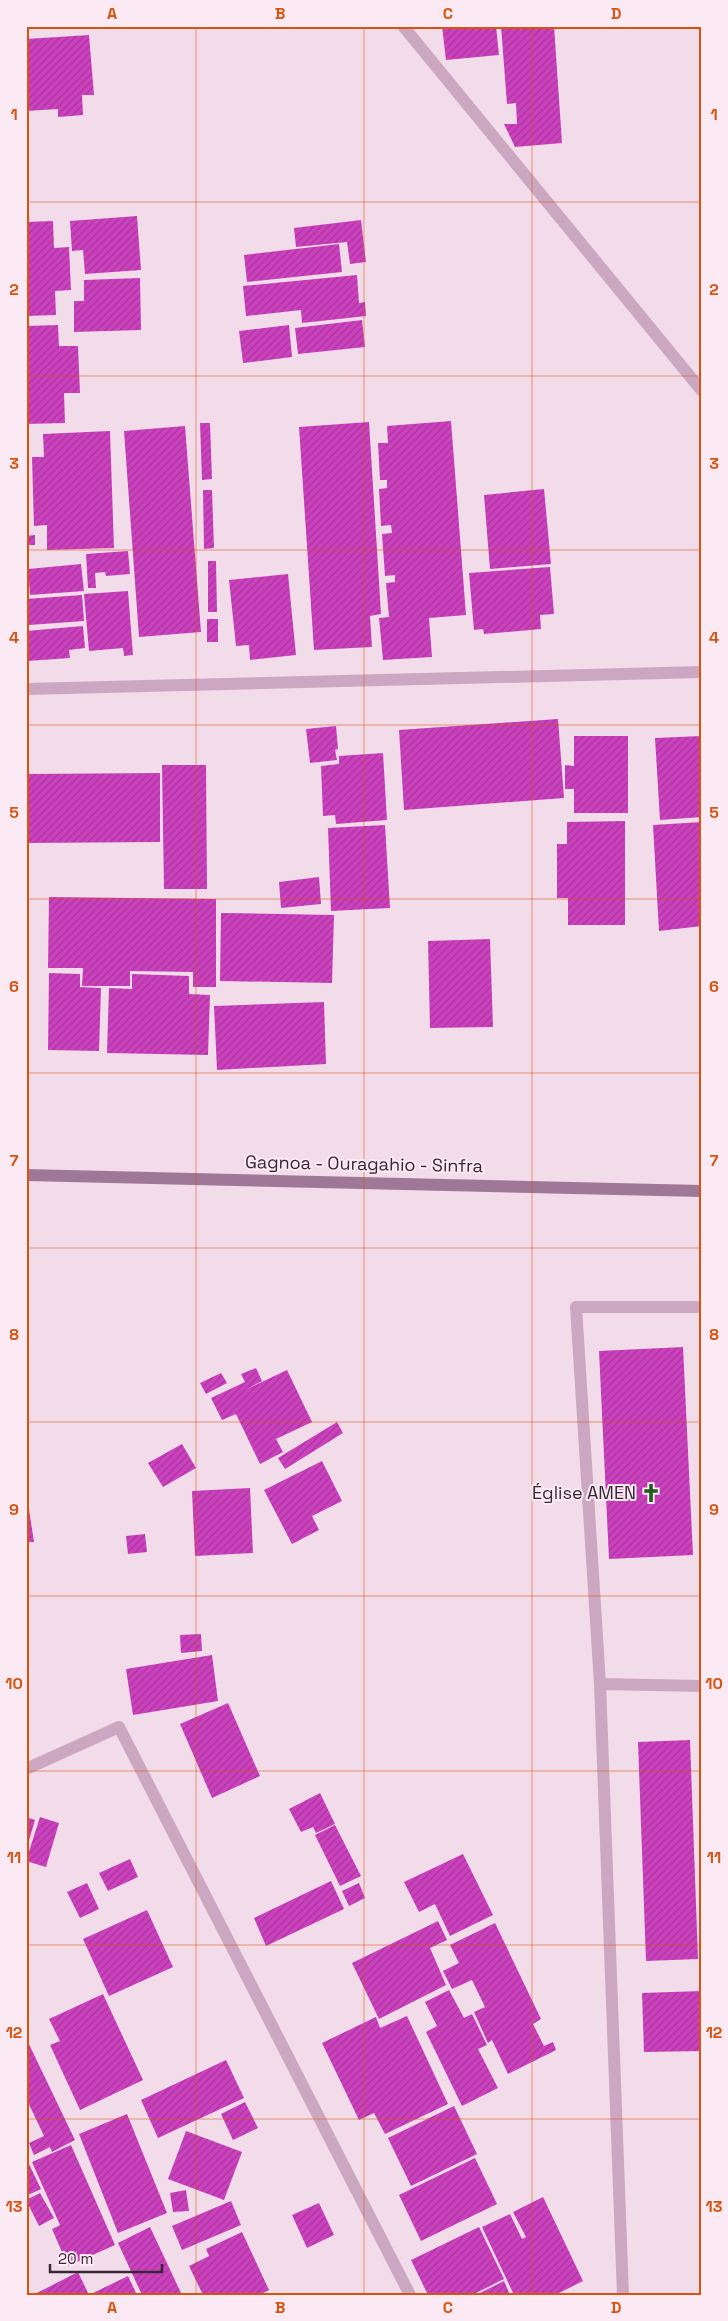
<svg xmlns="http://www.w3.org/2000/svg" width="728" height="2321" font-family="'Space Grotesk',sans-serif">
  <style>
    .building { fill: url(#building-hatch) }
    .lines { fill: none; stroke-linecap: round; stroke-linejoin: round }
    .street { stroke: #cca7c1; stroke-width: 12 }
    .secondary { stroke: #a07897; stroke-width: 12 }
    .grid { fill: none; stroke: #d65410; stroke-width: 1; stroke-opacity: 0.55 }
    .labels { text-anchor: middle; stroke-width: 4; stroke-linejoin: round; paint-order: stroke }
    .street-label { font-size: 18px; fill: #382836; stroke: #fbe9f3 }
    .poi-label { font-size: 18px; fill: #382836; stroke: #fbe9f3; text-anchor: end }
    .neatline { fill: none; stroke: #d65410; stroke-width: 2 }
    .grid-label { font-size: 16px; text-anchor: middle; font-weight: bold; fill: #d65410 }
  </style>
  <defs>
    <pattern id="building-hatch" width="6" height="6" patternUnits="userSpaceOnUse" patternTransform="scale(1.25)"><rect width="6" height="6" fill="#cc41be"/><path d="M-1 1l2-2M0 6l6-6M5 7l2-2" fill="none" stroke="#a7369b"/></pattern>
  </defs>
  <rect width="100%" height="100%" fill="#f3dcea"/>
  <path class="building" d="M 442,26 L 496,26 L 499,55 L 446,60 Z
    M 501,26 L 554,26 L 562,143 L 515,147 L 504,124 L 517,124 L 516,103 L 507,104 Z
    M 89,35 L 94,95 L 82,95 L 83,115 L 58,117 L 58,109 L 26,111 L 26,39 Z
    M 137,216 L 141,270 L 85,274 L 83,250 L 72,251 L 70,221 Z
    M 361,220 L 366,262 L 350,264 L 347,242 L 296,247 L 294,228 Z
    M 53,221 L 54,248 L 69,247 L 71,290 L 55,291 L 56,315 L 26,316 L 26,222 Z
    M 339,244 L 342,272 L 247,282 L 244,255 Z
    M 357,275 L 359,303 L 365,302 L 366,316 L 302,323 L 301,310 L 246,316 L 243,286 Z
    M 140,278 L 141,330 L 74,332 L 74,301 L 84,301 L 84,280 Z
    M 362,320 L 365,347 L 298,354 L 295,328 Z
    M 58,325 L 59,346 L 78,346 L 80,393 L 64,393 L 65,423 L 26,424 L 26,326 Z
    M 289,325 L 292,357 L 243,363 L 239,331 Z
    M 451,421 L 466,615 L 429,618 L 432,657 L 383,660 L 379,618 L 389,617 L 386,583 L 395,582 L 395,575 L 385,576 L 382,534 L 392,533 L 391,525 L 381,526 L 379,489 L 387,488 L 387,480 L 380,480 L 378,443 L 388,443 L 387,426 Z
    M 369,422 L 381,614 L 370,616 L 372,647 L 314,650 L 299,427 Z
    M 200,423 L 210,423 L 212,479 L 202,480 Z
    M 185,426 L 201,632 L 139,637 L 124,431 Z
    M 26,427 L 28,427 L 29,458 L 26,458 Z
    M 110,431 L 114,548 L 47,550 L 47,525 L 34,526 L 32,457 L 44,457 L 43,434 Z
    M 544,489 L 551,564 L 490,569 L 484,495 Z
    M 203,490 L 212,490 L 214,548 L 204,549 Z
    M 35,535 L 35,545 L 26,545 L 26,536 Z
    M 128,551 L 130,574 L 106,576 L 105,572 L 95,573 L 96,588 L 88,588 L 86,554 Z
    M 208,561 L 216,561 L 217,612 L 208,612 Z
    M 81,564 L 84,591 L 30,595 L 28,569 Z
    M 550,567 L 554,614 L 540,615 L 541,629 L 484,634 L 483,629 L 474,630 L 469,573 Z
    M 288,574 L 296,655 L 250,660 L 249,645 L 236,646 L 229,580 Z
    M 128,591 L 133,655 L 124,656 L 123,648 L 89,651 L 84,594 Z
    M 82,595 L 84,621 L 29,625 L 26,599 Z
    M 207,619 L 218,619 L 218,642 L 207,642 Z
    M 83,626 L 85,648 L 69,650 L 70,658 L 27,661 L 26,631 Z
    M 558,719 L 564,798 L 404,810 L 399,730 Z
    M 336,726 L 338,749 L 335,750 L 337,760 L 310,763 L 306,729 Z
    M 574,736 L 628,736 L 628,813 L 574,813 L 574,789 L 565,789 L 565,765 L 574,766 Z
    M 702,736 L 702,817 L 660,820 L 655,738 Z
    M 383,753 L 387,820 L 336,824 L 335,815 L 323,816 L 321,766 L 339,764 L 339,756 Z
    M 162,765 L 206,765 L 207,889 L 164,889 Z
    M 160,773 L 160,842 L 26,843 L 26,774 Z
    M 625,821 L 625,925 L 568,925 L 568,898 L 557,898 L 557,844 L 567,844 L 567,822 Z
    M 702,822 L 702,926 L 659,931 L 653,825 Z
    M 385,825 L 390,908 L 331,911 L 328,828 Z
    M 319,877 L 321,904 L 281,908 L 279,882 Z
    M 49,897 L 216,899 L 216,987 L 193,987 L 193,972 L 130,971 L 130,986 L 82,986 L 83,968 L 48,968 Z
    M 221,913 L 334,915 L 332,983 L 220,981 Z
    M 490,939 L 493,1027 L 430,1028 L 428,941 Z
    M 49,973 L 80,974 L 80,987 L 101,988 L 99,1051 L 48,1050 Z
    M 132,974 L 189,976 L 189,994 L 210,995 L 208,1055 L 107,1053 L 109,988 L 132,989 Z
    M 324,1002 L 326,1064 L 217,1070 L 214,1006 Z
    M 683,1347 L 693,1555 L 609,1559 L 599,1351 Z
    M 256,1368 L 262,1381 L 247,1389 L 287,1370 L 312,1422 L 276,1439 L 283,1452 L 260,1464 L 236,1414 L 222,1420 L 211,1398 L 245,1382 L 241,1374 Z
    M 221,1373 L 227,1383 L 206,1394 L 200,1383 Z
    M 337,1422 L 343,1433 L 285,1469 L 278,1458 Z
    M 182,1444 L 196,1468 L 163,1487 L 148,1463 Z
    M 322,1461 L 342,1501 L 312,1516 L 319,1530 L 292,1544 L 264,1490 Z
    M 250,1488 L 253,1553 L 195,1556 L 192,1491 Z
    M 26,1490 L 34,1542 L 26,1542 Z
    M 145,1534 L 147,1552 L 128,1554 L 126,1536 Z
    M 201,1634 L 202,1651 L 181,1653 L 180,1635 Z
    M 212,1655 L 218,1701 L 133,1715 L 126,1669 Z
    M 228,1703 L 260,1776 L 212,1798 L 180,1724 Z
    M 690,1740 L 698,1959 L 646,1961 L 638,1742 Z
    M 320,1793 L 335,1824 L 316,1833 L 313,1827 L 301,1832 L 289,1809 Z
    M 26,1817 L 35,1820 L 27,1847 L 26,1847 Z
    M 40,1817 L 59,1823 L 46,1867 L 26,1861 Z
    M 335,1825 L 361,1876 L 340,1886 L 315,1835 Z
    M 463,1854 L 493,1915 L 450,1936 L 435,1904 L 419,1912 L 404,1882 Z
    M 130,1859 L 138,1877 L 108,1891 L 99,1873 Z
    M 331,1881 L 344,1909 L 266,1946 L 254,1918 Z
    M 87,1883 L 99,1909 L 80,1918 L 67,1892 Z
    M 359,1883 L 365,1898 L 349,1906 L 342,1891 Z
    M 147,1910 L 173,1967 L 109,1996 L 83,1939 Z
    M 438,1921 L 447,1940 L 430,1948 L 446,1985 L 379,2019 L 352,1963 Z
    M 495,1923 L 541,2019 L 533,2024 L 544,2046 L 553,2042 L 556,2050 L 508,2074 L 492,2040 L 488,2043 L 474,2012 L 485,2007 L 472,1980 L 452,1989 L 443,1971 L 459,1963 L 450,1945 Z
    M 449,1990 L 464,2018 L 472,2014 L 487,2045 L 478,2049 L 498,2088 L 462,2106 L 426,2032 L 437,2026 L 425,2002 Z
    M 702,1991 L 702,2051 L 644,2052 L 642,1993 Z
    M 103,1994 L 143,2080 L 80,2110 L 50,2045 L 60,2041 L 49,2019 Z
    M 407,2016 L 448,2104 L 385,2134 L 374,2113 L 359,2120 L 322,2043 L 376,2017 L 380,2028 Z
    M 26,2038 L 75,2140 L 52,2152 L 50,2147 L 34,2155 L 29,2143 L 44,2136 L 26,2098 Z
    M 226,2060 L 244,2098 L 158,2138 L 141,2100 Z
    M 245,2102 L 258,2128 L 233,2140 L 221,2114 Z
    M 454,2106 L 477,2154 L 411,2186 L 388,2138 Z
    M 127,2114 L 167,2213 L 118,2233 L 79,2134 Z
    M 186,2131 L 242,2152 L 224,2200 L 168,2179 Z
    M 71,2145 L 115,2245 L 68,2266 L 52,2229 L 60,2225 L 32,2162 Z
    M 475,2158 L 497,2204 L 421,2241 L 399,2195 Z
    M 28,2162 L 41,2189 L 26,2196 L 26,2163 Z
    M 186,2190 L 189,2211 L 173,2212 L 170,2193 Z
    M 40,2193 L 54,2218 L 39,2226 L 26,2200 Z
    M 543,2197 L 583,2281 L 555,2295 L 514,2295 L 482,2227 L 510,2214 L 522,2239 L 526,2237 L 513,2212 Z
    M 231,2201 L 241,2225 L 182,2250 L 172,2226 Z
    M 319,2203 L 334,2235 L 307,2248 L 292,2215 Z
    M 150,2227 L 182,2295 L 142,2295 L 118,2243 Z
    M 479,2227 L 504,2279 L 472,2295 L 428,2295 L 411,2260 Z
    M 242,2232 L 269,2290 L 259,2295 L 203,2295 L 189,2266 L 209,2256 L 206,2249 Z
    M 78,2272 L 89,2295 L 33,2295 Z
    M 128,2276 L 137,2295 L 89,2295 Z
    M 504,2281 L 510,2295 L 476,2295 Z"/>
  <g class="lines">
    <path class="street" d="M 403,26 L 702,391
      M 26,689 L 702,672
      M 600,1684 L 576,1307 L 702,1307
      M 26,1769 L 119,1727 L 410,2295
      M 623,2295 L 600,1684 L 702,1686"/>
    <path class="secondary" d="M 26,1175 L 702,1191"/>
  </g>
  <path class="grid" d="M 196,26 L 196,2295M 364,26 L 364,2295M 532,26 L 532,2295M 26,202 L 702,202M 26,376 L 702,376M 26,550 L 702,550M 26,725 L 702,725M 26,899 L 702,899M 26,1073 L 702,1073M 26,1248 L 702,1248M 26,1422 L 702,1422M 26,1596 L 702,1596M 26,1771 L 702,1771M 26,1945 L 702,1945M 26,2119 L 702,2119"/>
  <defs>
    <g id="church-bare" transform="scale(1.5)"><path d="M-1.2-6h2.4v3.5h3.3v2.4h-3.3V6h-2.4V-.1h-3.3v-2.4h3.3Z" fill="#205c1b" stroke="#fbe9f3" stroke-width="2.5" paint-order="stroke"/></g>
  </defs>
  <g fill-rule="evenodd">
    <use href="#church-bare" x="651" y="1493"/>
  </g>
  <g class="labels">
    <g class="street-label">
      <text transform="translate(364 1164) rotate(1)" y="6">Gagnoa - Ouragahio - Sinfra</text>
    </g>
    <g class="poi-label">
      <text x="636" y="1499">Église AMEN</text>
    </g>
  </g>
  <rect width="728" height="2321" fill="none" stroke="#fbe9f3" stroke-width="55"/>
  <path d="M50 2264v8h112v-8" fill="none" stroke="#382836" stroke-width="2.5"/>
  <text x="58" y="2264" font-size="15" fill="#382836" stroke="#fbe9f3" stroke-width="4" paint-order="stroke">20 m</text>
  <rect x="28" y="28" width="672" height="2266" class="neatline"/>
  <g class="grid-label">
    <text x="112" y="19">A</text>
    <text x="280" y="19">B</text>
    <text x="448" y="19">C</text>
    <text x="616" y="19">D</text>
    <text x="14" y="120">1</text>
    <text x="714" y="120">1</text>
    <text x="14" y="295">2</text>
    <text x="714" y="295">2</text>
    <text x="14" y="469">3</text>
    <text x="714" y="469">3</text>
    <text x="14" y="643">4</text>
    <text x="714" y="643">4</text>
    <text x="14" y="818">5</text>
    <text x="714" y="818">5</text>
    <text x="14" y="992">6</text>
    <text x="714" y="992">6</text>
    <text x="14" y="1166">7</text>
    <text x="714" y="1166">7</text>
    <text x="14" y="1340">8</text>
    <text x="714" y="1340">8</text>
    <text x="14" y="1515">9</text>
    <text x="714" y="1515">9</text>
    <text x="14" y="1689">10</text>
    <text x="714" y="1689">10</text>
    <text x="14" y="1863">11</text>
    <text x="714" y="1863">11</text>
    <text x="14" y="2038">12</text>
    <text x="714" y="2038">12</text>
    <text x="14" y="2212">13</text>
    <text x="714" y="2212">13</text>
    <text x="112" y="2313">A</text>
    <text x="280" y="2313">B</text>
    <text x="448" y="2313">C</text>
    <text x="616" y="2313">D</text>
  </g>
</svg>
